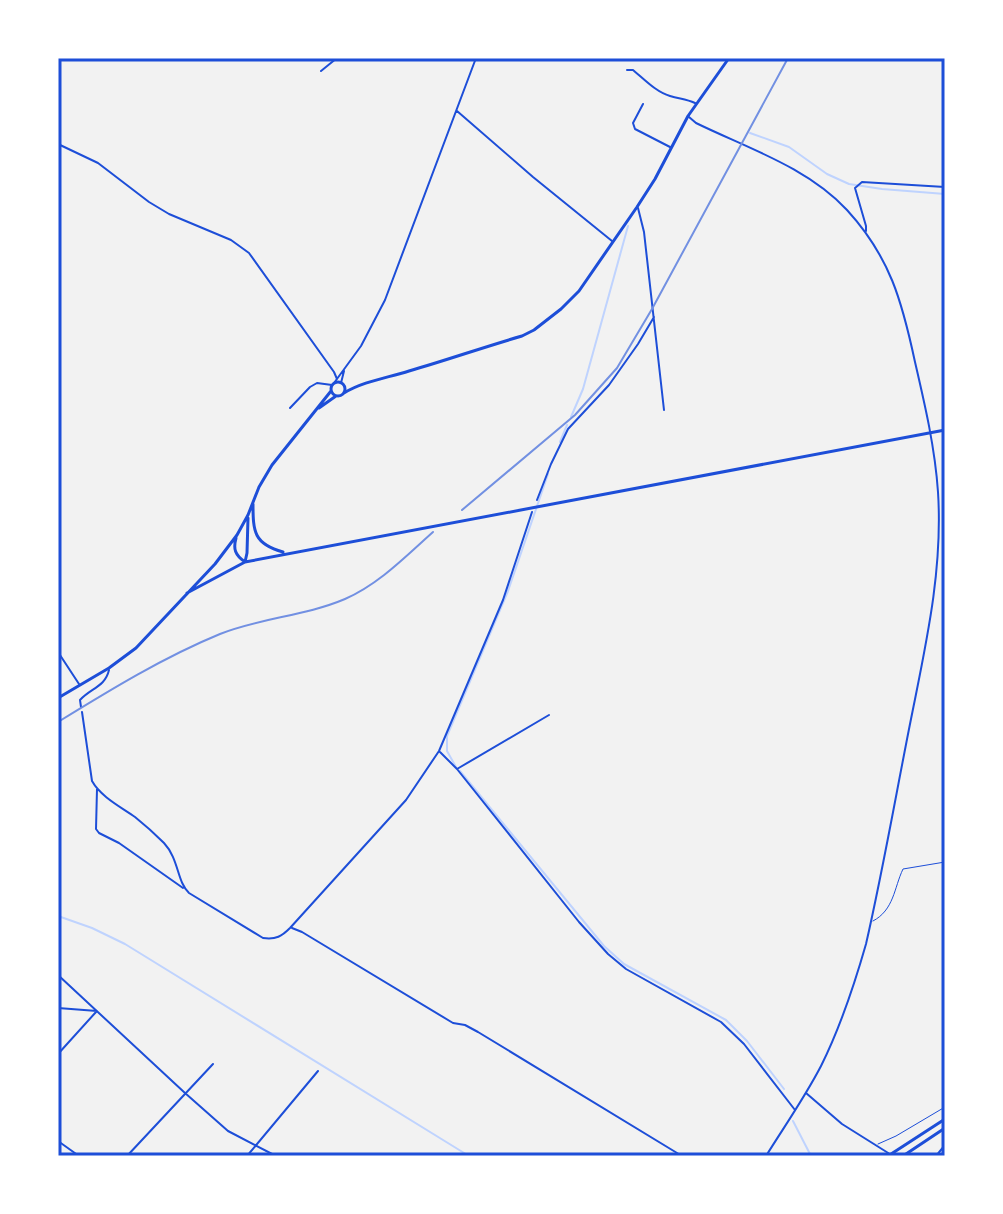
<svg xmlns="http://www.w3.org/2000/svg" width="1003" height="1214" font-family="'Exo 2',sans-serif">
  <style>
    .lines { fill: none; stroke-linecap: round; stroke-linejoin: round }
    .stream { stroke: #bfd3fe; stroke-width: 2 }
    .service { stroke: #1d4ed8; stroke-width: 1 }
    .minor { stroke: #1d4ed8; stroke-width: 2 }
    .tertiary { stroke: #1d4ed8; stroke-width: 2 }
    .secondary { stroke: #1d4ed8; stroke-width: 3 }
    .trunk { stroke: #1d4ed8; stroke-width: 3 }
    .rail { stroke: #7290e2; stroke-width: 2 }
    .neatline { fill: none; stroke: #1d4ed8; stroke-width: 3 }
  </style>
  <rect width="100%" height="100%" fill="#f2f2f2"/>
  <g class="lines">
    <path class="stream" d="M 750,133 L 789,147 L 827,174 L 849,184 L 882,189 L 945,194
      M 571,417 L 583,389 L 628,226
      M 560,442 L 567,425
      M 456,767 L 447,751 L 447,736 L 508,591 L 548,474
      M 460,771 L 604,946 L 624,964 L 726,1020 L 747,1041 L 784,1089
      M 58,916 L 92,928 L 125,944 L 469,1156
      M 793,1121 L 811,1156"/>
    <path class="service" d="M 873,921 C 894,910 894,888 903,869 L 945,862
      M 878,1144 L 896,1136 L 945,1107"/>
    <path class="minor" d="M 627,70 L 633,70 C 644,79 656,92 670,96 C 680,99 686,99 695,103
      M 321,71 L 337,58
      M 643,104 L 633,123 L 635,129 L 670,147
      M 457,111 L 533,177 L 612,241
      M 58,144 L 98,163 L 149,202 L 169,214 L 231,240 L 249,253 L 334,372 L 337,379
      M 638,208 L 644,232 L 664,410
      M 866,231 L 866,226 L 855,188 L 862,182 L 945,187
      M 334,383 L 361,346 L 385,300 L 476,58
      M 341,383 L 344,371
      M 290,408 L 310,387 L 317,383 L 332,385
      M 537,500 L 551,464 L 568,429 L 609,385 L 638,344 L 654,317
      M 58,652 L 79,684
      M 81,707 L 80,700 C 91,688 105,687 109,670
      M 82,712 L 92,781 C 101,797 121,807 135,817 C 145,825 155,834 164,843 C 179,859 177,882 189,893 L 263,938 C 276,940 282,936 290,928 L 406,800 L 439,751 L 503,600 L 532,512
      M 440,752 L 457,769 L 549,715
      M 457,769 L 579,922 L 608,954 L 626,969 L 721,1022 L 744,1044 L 795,1110
      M 97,789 L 96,829 L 99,833 L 119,843 L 183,888
      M 292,928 L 302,932 L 453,1023 L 465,1025 L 478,1032 L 682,1156
      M 58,975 L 185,1093 L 228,1131 L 276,1156
      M 58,1008 L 97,1011
      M 58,1054 L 96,1012
      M 806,1093 L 842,1124 L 893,1156
      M 58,1141 L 79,1156
      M 127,1156 L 213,1064
      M 247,1156 L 318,1071
      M 936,1156 L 945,1145"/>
    <path class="tertiary" d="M 689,117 L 696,123 C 747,148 807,167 847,210 C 890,257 902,301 915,362 C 925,405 935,448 938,492 C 943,570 926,644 911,719 C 896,794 883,870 866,944 C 854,986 840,1028 821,1066 C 805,1097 784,1127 766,1156"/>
    <path class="secondary" d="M331 389a7 7 0 1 1 14 0a7 7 0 1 1-14 0Z
      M 344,393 C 364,381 387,378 409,371 C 447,360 484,347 522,336 L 534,330 L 561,309 L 579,291 L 637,207 L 655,179 L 688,116 L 729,58
      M 319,408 L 336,396
      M 253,504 C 253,532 254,544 283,552
      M 236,538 C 233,549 235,555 245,562
      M 245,562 L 247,553 L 248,518
      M 187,593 L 245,562 L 945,430
      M 58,698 L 109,668 L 136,648 L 215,564 L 237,535 L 248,515 L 259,487 L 272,465 L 331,391"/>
    <path class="trunk" d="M 888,1156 L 945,1119
      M 903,1156 L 945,1128"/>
    <path class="rail" d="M 462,510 L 575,415 L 617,368 L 652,309 L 788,58
      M 58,722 C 110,690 164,657 220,634 C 260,618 305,616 345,599 C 379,584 405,557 433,532"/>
  </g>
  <rect width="1003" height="1214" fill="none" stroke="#ffffff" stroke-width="120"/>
  <rect x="60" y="60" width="883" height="1094" class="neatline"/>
</svg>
